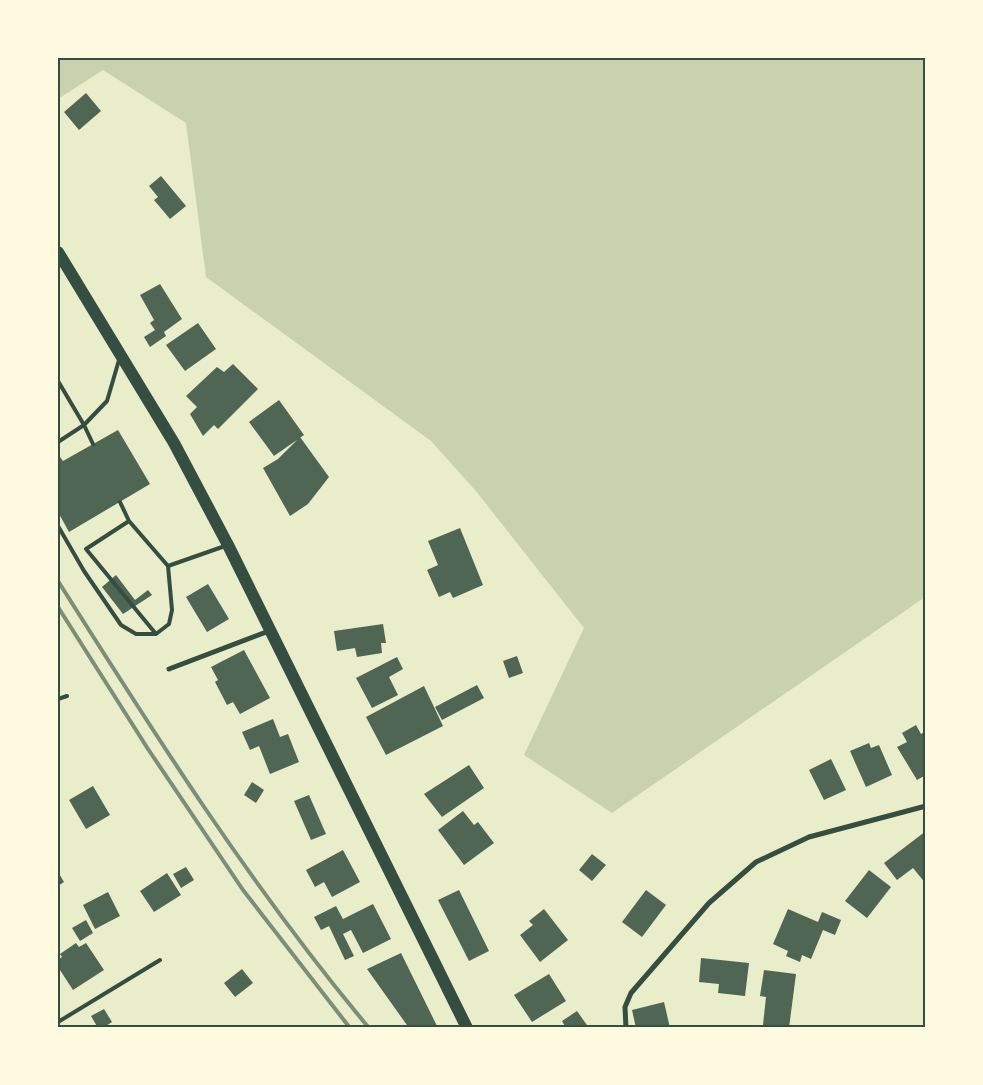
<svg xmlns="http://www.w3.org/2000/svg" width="983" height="1085" font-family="'DejaVu Sans',sans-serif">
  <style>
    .green { fill: #cad2ad }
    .building { fill: #4f6655 }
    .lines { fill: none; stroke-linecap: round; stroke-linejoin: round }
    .service { stroke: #344e41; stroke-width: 4 }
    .minor { stroke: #344e41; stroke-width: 5 }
    .primary { stroke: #344e41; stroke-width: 12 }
    .rail { stroke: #7c8e77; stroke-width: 4 }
    .neatline { fill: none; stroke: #344e41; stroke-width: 2 }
  </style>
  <rect width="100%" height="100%" fill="#e9edc9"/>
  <path class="green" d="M 58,58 L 925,58 L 925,597 L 612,813 L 524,755 L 584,628 L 475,490 L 431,441 L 206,277 L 186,123 L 103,70 L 58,99 Z"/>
  <path class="building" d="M 86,93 L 101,111 L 79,130 L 64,112 Z
    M 161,176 L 186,206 L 170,219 L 154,200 L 158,197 L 149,186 Z
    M 160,284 L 182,319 L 164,332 L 166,336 L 150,347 L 144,337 L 155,330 L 150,323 L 154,320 L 140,295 Z
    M 198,323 L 216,349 L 185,371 L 166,345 Z
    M 233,364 L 258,389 L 218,429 L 214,425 L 203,436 L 190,414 L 197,407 L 186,396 L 217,367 L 224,372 Z
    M 279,400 L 304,435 L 274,456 L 249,422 Z
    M 118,430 L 150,484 L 69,532 L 58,512 L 58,454 L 63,461 Z
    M 300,437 L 329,477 L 308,504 L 290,516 L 263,468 L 278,459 Z
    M 460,528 L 483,585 L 453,598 L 450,592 L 439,597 L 427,570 L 438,565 L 428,541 Z
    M 116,575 L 135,600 L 148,590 L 152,595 L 123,614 L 102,587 Z
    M 208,584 L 229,619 L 207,632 L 186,597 Z
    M 383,624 L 386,643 L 381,643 L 382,653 L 357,657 L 355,648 L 337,651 L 334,631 Z
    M 244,650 L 270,698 L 240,714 L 233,702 L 227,705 L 215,682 L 218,680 L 211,667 Z
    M 517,656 L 523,673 L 509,678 L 503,661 Z
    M 397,657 L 403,669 L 389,677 L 398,695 L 372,708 L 356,678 Z
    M 477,685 L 484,698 L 442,720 L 435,707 Z
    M 424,686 L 443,726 L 386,755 L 366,717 Z
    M 273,719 L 280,737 L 288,734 L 299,762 L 270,774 L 259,746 L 250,750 L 242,732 Z
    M 916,725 L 921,734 L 926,731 L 926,775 L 917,780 L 897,747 L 907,742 L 902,733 Z
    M 869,743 L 871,748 L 879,745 L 892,775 L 866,787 L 850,751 Z
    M 831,759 L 846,790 L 824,800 L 809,770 Z
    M 469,765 L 484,788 L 442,817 L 424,794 Z
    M 252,782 L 264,790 L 256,803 L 244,795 Z
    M 93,786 L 110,815 L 86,829 L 69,800 Z
    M 309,795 L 326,834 L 311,840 L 294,801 Z
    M 463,811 L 474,825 L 478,822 L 494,843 L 464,865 L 438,830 Z
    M 926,831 L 926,884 L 913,868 L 897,880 L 884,863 Z
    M 343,850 L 360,882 L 332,897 L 324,882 L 315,887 L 306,870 Z
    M 592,854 L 606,865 L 592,881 L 579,870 Z
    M 186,867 L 194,880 L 181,888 L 173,874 Z
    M 869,870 L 891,887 L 867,918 L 845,901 Z
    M 58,872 L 64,882 L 58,886 Z
    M 167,873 L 181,895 L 154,912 L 140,891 Z
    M 459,890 L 489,951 L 469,961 L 438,900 Z
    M 646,890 L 666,905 L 642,937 L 622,922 Z
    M 108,892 L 120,916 L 95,929 L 83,905 Z
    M 373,904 L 391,939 L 363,953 L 351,930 L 343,934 L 354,956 L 345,960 L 329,926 L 321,930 L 314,917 L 336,906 L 343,919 Z
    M 544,909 L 568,940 L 540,962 L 520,935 L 533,925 L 529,921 Z
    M 788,909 L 818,922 L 822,912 L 841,920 L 835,935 L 823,930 L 811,959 L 802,955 L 800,962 L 786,956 L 788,951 L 773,944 Z
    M 86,920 L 93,933 L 80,941 L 72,928 Z
    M 76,943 L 79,947 L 86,943 L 104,970 L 73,990 L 58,967 L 58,960 L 62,957 L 60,954 Z
    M 401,953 L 438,1028 L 409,1028 L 367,969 Z
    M 701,958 L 749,963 L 745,996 L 718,993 L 719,984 L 699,982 Z
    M 242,969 L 253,983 L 235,997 L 224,983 Z
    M 764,970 L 796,974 L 789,1028 L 763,1025 L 766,997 L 760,996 Z
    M 549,974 L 566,1001 L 532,1022 L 514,995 Z
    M 664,1002 L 670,1028 L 636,1028 L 632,1010 Z
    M 104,1009 L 112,1022 L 103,1028 L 98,1028 L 91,1016 Z
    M 577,1011 L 589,1028 L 566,1028 L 562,1021 Z"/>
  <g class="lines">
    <path class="service" d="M 58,381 L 84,425 L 93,444
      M 58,442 L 84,425 L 107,401 L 119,360
      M 129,521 L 86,549 L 156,634
      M 58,526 L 84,571 L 121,625 L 136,634 L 156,634 L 169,624 L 172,610 L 168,566 L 129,521 L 120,502
      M 168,566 L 225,546
      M 58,699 L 67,696
      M 58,1022 L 160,960"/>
    <path class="minor" d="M 169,669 L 269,631
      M 626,1028 L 625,1007 L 631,993 L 709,903 L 756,862 L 809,837 L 926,806"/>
    <path class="primary" d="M 58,252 L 174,443 L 228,545 L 467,1028"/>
    <path class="rail" d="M 58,581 C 155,735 252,888 369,1028
      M 58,607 L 148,749 L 243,890 L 350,1028"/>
  </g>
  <rect width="983" height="1085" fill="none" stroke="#fefae0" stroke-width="118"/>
  <rect x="59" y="59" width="865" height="967" class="neatline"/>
</svg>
